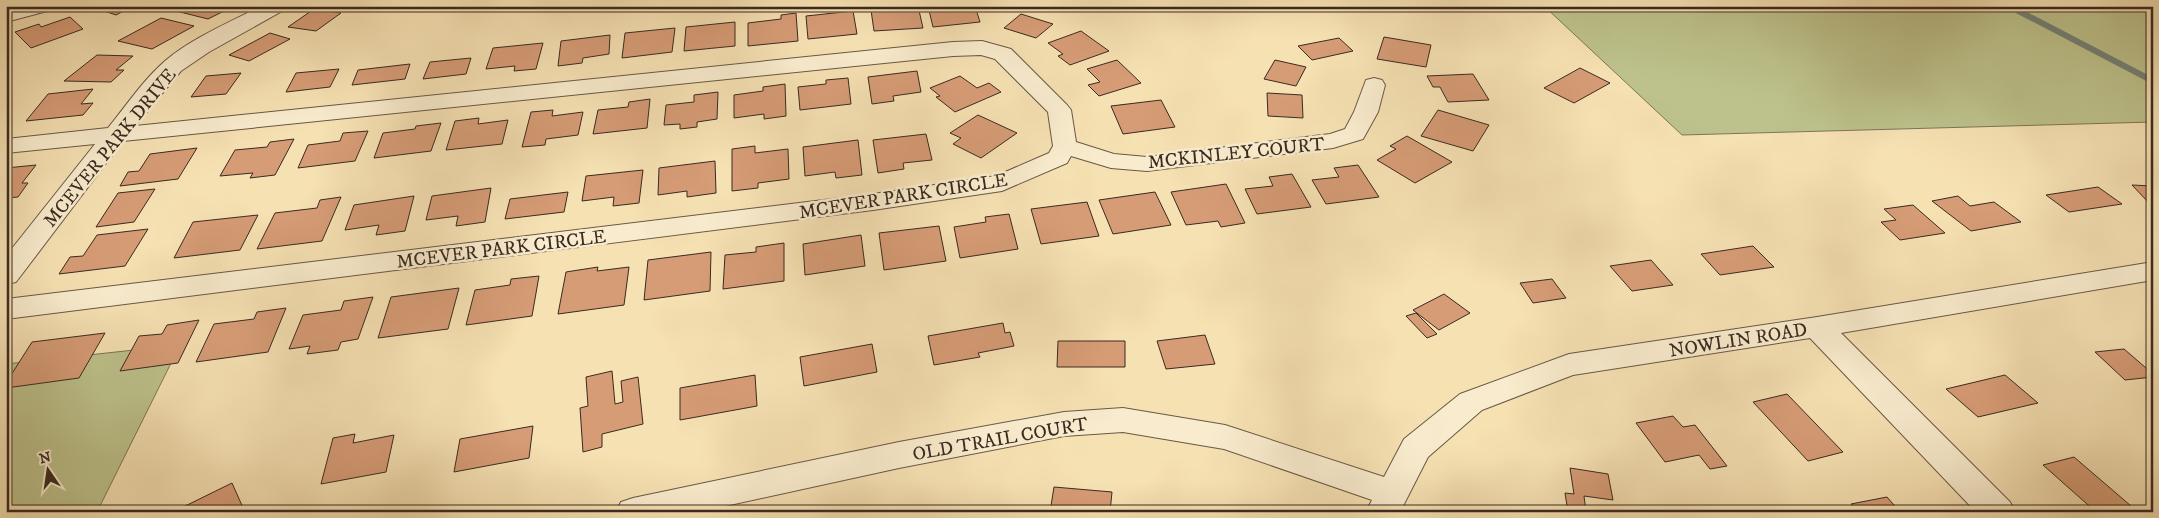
<svg xmlns="http://www.w3.org/2000/svg" width="2159" height="518" font-family="'IM FELL DW Pica',serif">
  <style>
    .green { fill: #bdc28c; stroke: #7c7656 }
    .lines { fill: none; stroke-linecap: round; stroke-linejoin: round }
    .stream { stroke: #758277; stroke-width: 6 }
    .building { fill: #d69c76; stroke: #3a2a21 }
    .minor-casing { stroke: #695846; stroke-width: 2 }
    .minor { fill: #f9ecce; fill-rule: evenodd }
    .labels { text-anchor: middle; stroke-width: 5; stroke-linejoin: round; paint-order: stroke }
    .street-label { font-size: 19px; fill: #3a2a21; stroke: #f9ecce }
  </style>
  <rect width="100%" height="100%" fill="#f6e1b3"/>
  <filter id="stains"><feTurbulence type="fractalNoise" baseFrequency=".004" numOctaves="4"/><feColorMatrix values="0 0 0 0 .2 0 0 0 0 .09 0 0 0 0 .02 0 0 0 .5 -.17"/></filter>
  <radialGradient id="worn" r=".72"><stop offset=".6" stop-color="#630" stop-opacity="0"/><stop offset="1" stop-color="#630" stop-opacity=".3"/></radialGradient>
  <path class="green" d="M 1544,6 L 2153,6 L 2153,122 L 1682,135 Z
    M 180,345 L 97,512 L 6,512 L 6,364 Z"/>
  <g class="lines">
    <path class="stream" d="M 2009,6 L 2153,81"/>
  </g>
  <path class="building" d="M 90,6 L 133,6 L 116,15 Z
    M 187,6 L 226,6 L 221,9 L 226,10 L 208,19 L 176,11 Z
    M 905,6 L 918,6 L 923,28 L 874,31 L 871,10 Z
    M 928,6 L 975,6 L 980,22 L 933,27 Z
    M 314,9 L 341,13 L 316,31 L 288,27 Z
    M 853,11 L 857,34 L 808,39 L 806,16 Z
    M 796,13 L 798,41 L 748,46 L 748,23 L 781,19 L 781,15 Z
    M 1021,14 L 1053,24 L 1036,38 L 1004,28 Z
    M 70,17 L 83,29 L 31,48 L 15,32 L 39,24 L 41,27 Z
    M 161,18 L 194,26 L 152,49 L 118,41 Z
    M 735,22 L 735,46 L 684,51 L 686,27 Z
    M 675,28 L 672,52 L 622,58 L 625,33 Z
    M 1081,31 L 1109,51 L 1070,65 L 1058,56 L 1063,54 L 1048,43 Z
    M 270,33 L 290,39 L 249,61 L 229,55 Z
    M 610,35 L 609,54 L 583,58 L 582,63 L 558,66 L 561,41 Z
    M 1384,37 L 1431,45 L 1426,67 L 1377,59 Z
    M 1339,38 L 1353,51 L 1312,60 L 1298,46 Z
    M 543,43 L 536,69 L 514,71 L 515,66 L 486,69 L 493,48 Z
    M 97,55 L 133,56 L 116,70 L 124,70 L 111,82 L 64,81 Z
    M 471,58 L 466,74 L 423,79 L 430,62 Z
    M 1117,60 L 1141,83 L 1099,96 L 1088,85 L 1100,82 L 1087,69 Z
    M 1275,60 L 1306,67 L 1296,86 L 1264,79 Z
    M 410,64 L 405,79 L 352,85 L 358,70 Z
    M 1580,68 L 1610,83 L 1574,103 L 1544,88 Z
    M 339,69 L 330,87 L 286,92 L 296,73 Z
    M 917,71 L 921,92 L 893,96 L 894,101 L 872,104 L 868,77 Z
    M 241,73 L 226,94 L 191,97 L 206,76 Z
    M 1473,74 L 1489,100 L 1448,102 L 1440,87 L 1433,87 L 1427,76 Z
    M 960,76 L 977,88 L 989,83 L 1001,92 L 955,112 L 936,97 L 940,96 L 930,88 Z
    M 848,78 L 851,104 L 800,110 L 798,87 L 826,84 L 826,80 Z
    M 785,84 L 786,116 L 764,119 L 764,114 L 734,118 L 734,95 L 763,91 L 763,87 Z
    M 93,89 L 81,104 L 93,103 L 83,115 L 26,121 L 48,94 Z
    M 718,92 L 717,119 L 697,122 L 697,127 L 680,129 L 680,124 L 664,125 L 666,105 L 694,102 L 694,95 Z
    M 1267,93 L 1302,95 L 1303,118 L 1268,116 Z
    M 650,99 L 647,128 L 593,134 L 598,110 L 628,107 L 629,102 Z
    M 1161,100 L 1175,127 L 1123,134 L 1111,106 Z
    M 553,110 L 552,116 L 583,112 L 578,135 L 546,139 L 545,145 L 522,147 L 531,112 Z
    M 1438,110 L 1489,125 L 1473,151 L 1421,136 Z
    M 978,115 L 1017,133 L 981,158 L 953,144 L 961,138 L 950,133 Z
    M 479,118 L 478,124 L 508,120 L 502,144 L 446,150 L 455,121 Z
    M 441,123 L 431,151 L 374,158 L 383,133 L 415,129 L 416,126 Z
    M 368,131 L 355,161 L 298,168 L 308,145 L 340,141 L 343,133 Z
    M 926,134 L 932,160 L 903,163 L 904,169 L 878,173 L 873,140 Z
    M 1407,136 L 1452,162 L 1415,183 L 1377,160 L 1396,149 L 1390,146 Z
    M 294,139 L 275,175 L 250,178 L 253,173 L 220,176 L 235,150 L 267,147 L 270,142 Z
    M 858,140 L 862,175 L 836,178 L 835,172 L 805,176 L 803,147 Z
    M 755,146 L 755,153 L 788,149 L 789,179 L 758,183 L 758,188 L 732,191 L 732,149 Z
    M 197,148 L 178,179 L 120,186 L 128,172 L 139,171 L 150,154 Z
    M 715,161 L 716,193 L 687,197 L 687,191 L 658,195 L 659,168 Z
    M 36,165 L 22,183 L 28,183 L 18,197 L 6,198 L 6,168 Z
    M 1358,165 L 1379,197 L 1326,204 L 1312,180 L 1339,177 L 1334,168 Z
    M 643,170 L 639,203 L 613,206 L 614,197 L 582,201 L 586,176 Z
    M 1292,174 L 1311,207 L 1257,214 L 1245,189 L 1273,186 L 1269,177 Z
    M 1226,184 L 1245,223 L 1221,227 L 1218,221 L 1186,225 L 1171,192 Z
    M 2132,185 L 2153,186 L 2153,203 L 2149,203 Z
    M 2098,187 L 2122,204 L 2069,212 L 2046,195 Z
    M 491,188 L 485,222 L 456,226 L 458,216 L 426,220 L 432,196 Z
    M 155,189 L 134,222 L 96,227 L 118,193 Z
    M 568,192 L 564,212 L 505,219 L 510,199 Z
    M 1155,192 L 1171,225 L 1113,234 L 1099,200 Z
    M 414,196 L 405,231 L 376,235 L 379,225 L 345,230 L 354,205 Z
    M 1958,196 L 1970,206 L 1994,202 L 2021,222 L 1971,231 L 1932,201 Z
    M 341,197 L 322,241 L 257,249 L 275,213 L 317,208 L 320,200 Z
    M 1087,202 L 1099,236 L 1041,244 L 1031,209 Z
    M 1913,205 L 1945,233 L 1900,240 L 1881,222 L 1896,220 L 1884,209 Z
    M 1009,214 L 1018,249 L 960,258 L 954,227 L 986,222 L 985,217 Z
    M 258,215 L 240,250 L 174,258 L 193,222 Z
    M 939,226 L 946,261 L 884,270 L 879,233 Z
    M 148,229 L 125,266 L 59,274 L 70,257 L 83,256 L 97,235 Z
    M 861,235 L 865,266 L 805,275 L 803,244 Z
    M 784,243 L 784,281 L 723,289 L 725,255 L 756,252 L 756,247 Z
    M 1753,246 L 1774,267 L 1720,275 L 1701,254 Z
    M 711,252 L 710,291 L 644,300 L 648,260 Z
    M 1651,260 L 1673,285 L 1632,291 L 1610,266 Z
    M 598,267 L 597,271 L 629,267 L 624,305 L 558,314 L 566,272 Z
    M 539,276 L 532,316 L 466,325 L 475,290 L 510,285 L 511,279 Z
    M 1552,279 L 1566,298 L 1533,303 L 1520,283 Z
    M 459,288 L 448,329 L 378,338 L 391,297 Z
    M 1444,294 L 1470,313 L 1439,330 L 1413,310 Z
    M 373,297 L 358,339 L 341,342 L 338,350 L 307,354 L 310,346 L 289,349 L 303,315 L 341,310 L 344,301 Z
    M 286,308 L 268,352 L 196,362 L 214,324 L 254,319 L 257,312 Z
    M 1416,313 L 1437,334 L 1427,338 L 1406,316 Z
    M 199,320 L 178,363 L 120,371 L 139,336 L 162,334 L 167,325 Z
    M 1003,323 L 1005,333 L 1010,332 L 1014,346 L 978,353 L 980,357 L 934,365 L 928,336 Z
    M 105,333 L 79,378 L 6,388 L 6,383 L 32,342 Z
    M 1205,335 L 1215,364 L 1166,369 L 1157,341 Z
    M 1058,341 L 1125,341 L 1125,367 L 1057,367 Z
    M 872,344 L 877,372 L 804,386 L 800,357 Z
    M 2124,349 L 2153,374 L 2153,377 L 2125,380 L 2095,352 Z
    M 612,371 L 615,404 L 623,402 L 621,381 L 638,377 L 643,424 L 602,434 L 602,447 L 583,452 L 580,408 L 588,406 L 586,377 Z
    M 755,375 L 757,406 L 680,420 L 680,388 Z
    M 2005,375 L 2038,403 L 1978,417 L 1946,389 Z
    M 1787,394 L 1843,452 L 1808,461 L 1753,402 Z
    M 1673,416 L 1683,427 L 1695,425 L 1727,466 L 1710,469 L 1699,455 L 1665,462 L 1636,423 Z
    M 533,426 L 529,458 L 454,472 L 460,439 Z
    M 355,434 L 353,443 L 394,435 L 386,472 L 321,484 L 333,438 Z
    M 2074,457 L 2131,506 L 2109,512 L 2096,512 L 2043,465 Z
    M 1570,468 L 1608,474 L 1613,500 L 1584,496 L 1586,512 L 1568,512 L 1565,493 L 1574,494 Z
    M 232,483 L 244,510 L 241,512 L 173,512 Z
    M 1054,487 L 1112,492 L 1110,512 L 1050,512 Z
    M 1887,497 L 1900,512 L 1858,512 L 1851,504 Z"/>
  <g class="lines">
    <g class="minor-casing">
      <path id="minor" d="M 19,6 L 54,6 L 51,10 L 6,22 L 6,10 Z
        M 261,6 L 287,6 L 284,10 L 209,52 L 181,71 L 135,126 L 953,42 L 982,41 L 1011,49 L 1067,105 L 1071,110 L 1076,142 L 1114,154 L 1147,157 L 1330,134 L 1345,129 L 1354,112 L 1366,80 L 1374,78 L 1382,80 L 1385,85 L 1378,112 L 1363,139 L 1333,148 L 1147,171 L 1111,168 L 1071,156 L 1067,163 L 1002,191 L 873,210 L 6,319 L 6,299 L 873,194 L 996,176 L 1049,153 L 1053,146 L 1048,112 L 995,59 L 981,55 L 953,56 L 123,141 L 16,282 L 6,284 L 6,256 L 95,144 L 6,153 L 6,139 L 108,128 C 126,106 143,80 165,61 C 192,38 229,23 261,6 Z
        M 2153,262 L 2153,280 L 1841,333 L 2010,502 L 2015,512 L 1976,512 L 1810,338 L 1573,375 L 1482,410 L 1428,457 L 1400,512 L 1366,512 L 1372,500 L 1224,449 L 1123,432 L 1064,436 L 899,468 L 698,512 L 616,512 L 621,502 L 633,498 L 899,442 L 1064,412 L 1123,408 L 1225,425 L 1384,477 L 1404,439 L 1460,394 L 1569,354 L 1817,317 Z"/>
    </g>
    <use href="#minor" class="minor"/>
  </g>
  <g class="labels">
    <g class="street-label">
      <text transform="translate(109 147) rotate(-51)" y="7">MCEVER PARK DRIVE</text>
      <text transform="translate(1236 152) rotate(-6)" y="7">MCKINLEY COURT</text>
      <text transform="translate(903 195) rotate(-9)" y="7">MCEVER PARK CIRCLE</text>
      <text transform="translate(501 248) rotate(-7)" y="7">MCEVER PARK CIRCLE</text>
      <text transform="translate(1738 339) rotate(-9)" y="7">NOWLIN ROAD</text>
      <text transform="translate(1000 438) rotate(-10)" y="7">OLD TRAIL COURT</text>
    </g>
  </g>
  <rect width="2159" height="518" fill="none" stroke="#f6e1b3" stroke-width="25"/>
  <rect x="8" y="8" width="2144" height="503" fill="none" stroke="#3a2a21" stroke-width="2.5"/>
  <rect x="12" y="12" width="2134" height="493" fill="none" stroke="#3a2a21"/>
  <g transform="translate(48 470) rotate(347)" stroke="#f9ecce" stroke-width="4" paint-order="stroke">
  <path d="M0-4L9 19L0 12L-9 19Z" fill="#3a2a21"/>
  <text y="-8" font-size="14" font-weight="bold" text-anchor="middle" fill="#3a2a21">N</text>
  </g>
  <rect width="100%" height="100%" filter="url(#stains)"/>
  <rect width="100%" height="100%" fill="url(#worn)"/>
</svg>
